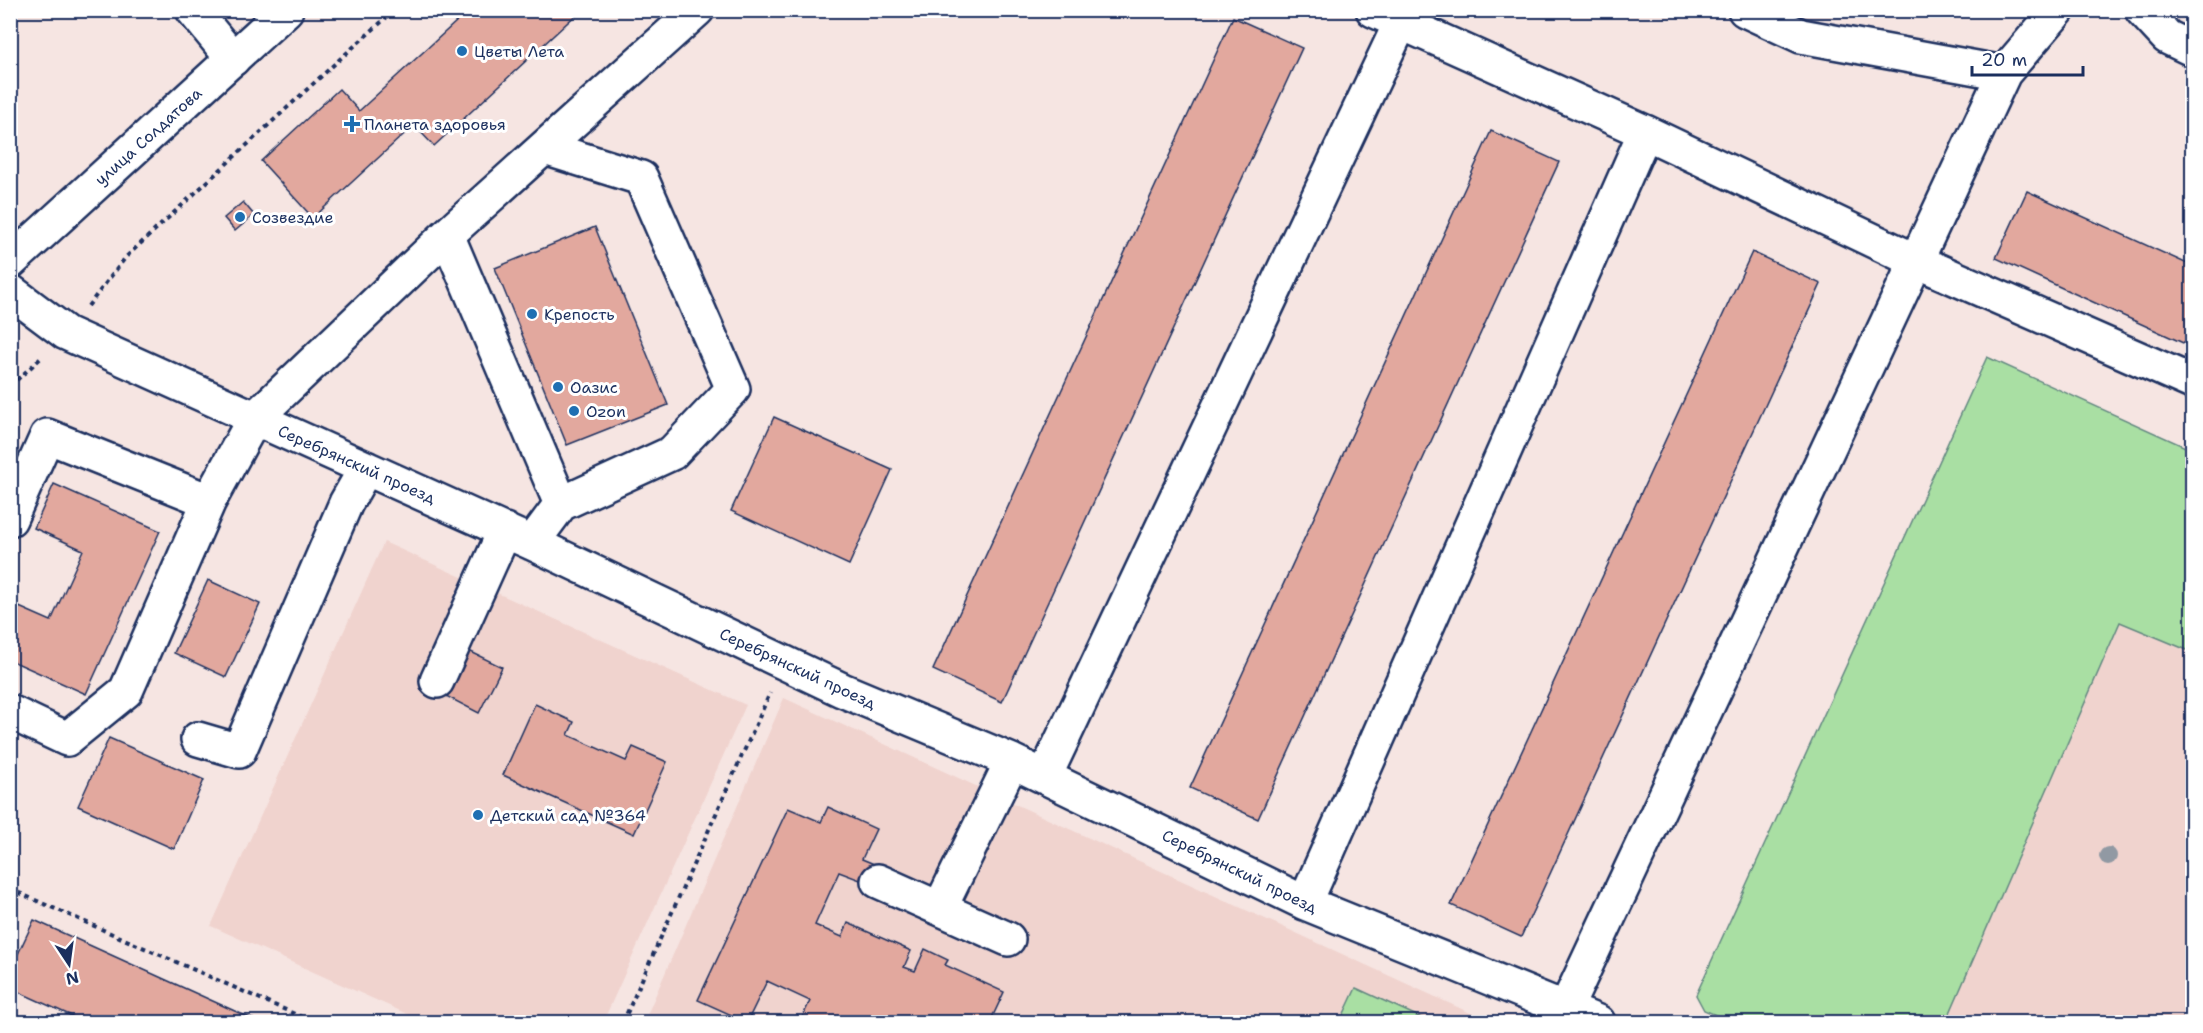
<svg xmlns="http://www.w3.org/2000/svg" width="2203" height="1033" font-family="'Shantell Sans',sans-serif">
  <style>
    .built { fill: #f0d3ce }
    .green { fill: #a9dfa3; stroke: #628780; stroke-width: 1.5 }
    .building { fill: #e2a89e; stroke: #1b2f5e; stroke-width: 1.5 }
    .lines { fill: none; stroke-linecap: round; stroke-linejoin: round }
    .minor-casing { stroke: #1b2f5e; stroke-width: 38 }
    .major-casing { stroke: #1b2f5e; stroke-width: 38 }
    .path { stroke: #1b2f5e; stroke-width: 4; stroke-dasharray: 4.5 4.5; stroke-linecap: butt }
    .minor { stroke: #fff; stroke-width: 33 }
    .major { stroke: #fff; stroke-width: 33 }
    .tree { fill: #9199a3 }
    .poi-dot { fill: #1f6fb2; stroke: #fff; stroke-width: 2 }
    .labels { text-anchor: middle; stroke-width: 6; stroke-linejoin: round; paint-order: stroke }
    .poi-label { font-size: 16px; fill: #1b2f5e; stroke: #fff; text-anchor: start }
    .street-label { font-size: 16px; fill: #1b2f5e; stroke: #fff }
  </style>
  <rect width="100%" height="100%" fill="#f6e5e2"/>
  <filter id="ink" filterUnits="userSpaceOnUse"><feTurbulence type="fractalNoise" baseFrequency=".0167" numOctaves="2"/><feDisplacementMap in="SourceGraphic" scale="12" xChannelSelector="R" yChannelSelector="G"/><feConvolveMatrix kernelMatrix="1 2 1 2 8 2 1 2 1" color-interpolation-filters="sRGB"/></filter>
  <g filter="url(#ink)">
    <path class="built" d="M 1987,357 L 2192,450 L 2192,1022 L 1732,1022 L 1704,1010 L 1696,995 Z
      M 384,542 L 746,705 L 603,1022 L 425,1022 L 211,926 Z
      M 784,698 L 1490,1022 L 644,1022 Z"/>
    <path class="green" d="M 1987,357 L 2192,450 L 2192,652 L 2120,622 L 1946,1022 L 1732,1022 L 1704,1010 L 1696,995 Z
      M 1356,988 L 1430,1022 L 1340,1022 Z"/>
    <path class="building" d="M 469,10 L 581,10 L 434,146 L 414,125 L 313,218 L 261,161 L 339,89 L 359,111 Z
      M 1233,17 L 1302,48 L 1002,702 L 933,670 Z
      M 1491,131 L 1559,162 L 1258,819 L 1190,788 Z
      M 2027,191 L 2192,266 L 2192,347 L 1996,258 Z
      M 243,202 L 254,215 L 235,231 L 224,218 Z
      M 595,227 L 668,405 L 567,445 L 495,268 Z
      M 1752,252 L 1821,284 L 1521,937 L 1451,905 Z
      M 774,417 L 892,470 L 849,565 L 731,511 Z
      M 54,484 L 160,531 L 86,694 L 10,660 L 10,603 L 51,621 L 83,550 L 34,528 Z
      M 208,580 L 260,604 L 226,677 L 174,653 Z
      M 469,651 L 502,667 L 479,713 L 446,696 Z
      M 535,704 L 574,722 L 568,735 L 626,761 L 633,747 L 667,762 L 634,834 L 503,775 Z
      M 109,738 L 204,780 L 174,849 L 78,806 Z
      M 828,807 L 876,829 L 862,859 L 874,864 L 869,875 L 860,880 L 839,872 L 815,925 L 842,937 L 848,923 L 911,951 L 904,967 L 915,971 L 925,949 L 948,960 L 945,965 L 1004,992 L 990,1022 L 800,1022 L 810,1001 L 767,981 L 747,1022 L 698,1000 L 788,808 L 821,822 Z
      M 34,920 L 259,1022 L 85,1022 L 10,988 L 10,971 Z"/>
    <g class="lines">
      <g class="minor-casing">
        <path id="minor" d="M 193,10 L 233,59
          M 1373,10 L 1645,132 L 1916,261 L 1566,1008
          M 1745,10 L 1801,36 L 2004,73
          M 2058,10 L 2004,73 L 1916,261 L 2192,382
          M 2142,10 L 2167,37 L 2192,49
          M 545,148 L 641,178 L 733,389 L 672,453 L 561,504
          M 447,235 L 561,504 L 532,543
          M 10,291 L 66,333 L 532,543 L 842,690 L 1012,761 L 1305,903 L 1598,1022
          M 10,519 L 47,436 L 209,501 L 254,419 L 447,235 L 697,10
          M 437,681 L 505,530
          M 10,712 L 67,739 L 126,691 L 209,501
          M 198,739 L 239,751 L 346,503 L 366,468
          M 1045,776 L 1400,24
          M 878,881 L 1008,939
          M 1305,903 L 1645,132
          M 940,908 L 1012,761"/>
      </g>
      <g class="major-casing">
        <path id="major" d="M 10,262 L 286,10"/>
      </g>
      <path class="path" d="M 88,306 L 126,257 L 341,58 L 395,10
        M 10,386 L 41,358
        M 10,889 L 313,1022
        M 623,1022 L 770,693"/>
      <use href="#minor" class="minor"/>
      <use href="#major" class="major"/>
    </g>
    <circle class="tree" cx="2108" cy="856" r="9"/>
  </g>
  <g class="poi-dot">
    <circle cx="462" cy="51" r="6"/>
    <path d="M349 115h6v6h6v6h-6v6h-6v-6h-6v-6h6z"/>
    <circle cx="240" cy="217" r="6"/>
    <circle cx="532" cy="314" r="6"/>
    <circle cx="558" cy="387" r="6"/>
    <circle cx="574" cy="411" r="6"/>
    <circle cx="478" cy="815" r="6"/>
  </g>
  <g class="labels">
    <g class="poi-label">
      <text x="474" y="57">Цветы Лета</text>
      <text x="364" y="130">Планета здоровья</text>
      <text x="252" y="223">Созвездие</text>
      <text x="544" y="320">Крепость</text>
      <text x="570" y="393">Оазис</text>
      <text x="586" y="417">Ozon</text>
      <text x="490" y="821">Детский сад №364</text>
    </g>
    <g class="street-label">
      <text transform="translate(148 136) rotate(-42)" y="6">улица Солдатова</text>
      <text transform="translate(357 464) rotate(24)" y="6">Серебрянский проезд</text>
      <text transform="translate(798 668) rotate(25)" y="6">Серебрянский проезд</text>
      <text transform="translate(1240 871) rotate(26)" y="6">Серебрянский проезд</text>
    </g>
  </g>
  <rect width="2203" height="1033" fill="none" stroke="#fff" stroke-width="36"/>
  <rect x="18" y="18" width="2167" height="997" fill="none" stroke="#1b2f5e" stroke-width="2" filter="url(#ink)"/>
  <g transform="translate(69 964) rotate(167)" stroke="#ffffff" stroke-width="4.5" paint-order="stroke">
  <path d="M0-4.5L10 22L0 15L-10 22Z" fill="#1b2f5e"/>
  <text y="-9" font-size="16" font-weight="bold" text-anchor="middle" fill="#1b2f5e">N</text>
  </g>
  <path d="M1972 66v9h111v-9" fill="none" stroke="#1b2f5e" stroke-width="3"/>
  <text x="1981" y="66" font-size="18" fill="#1b2f5e" stroke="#ffffff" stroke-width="4.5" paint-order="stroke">20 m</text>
</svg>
